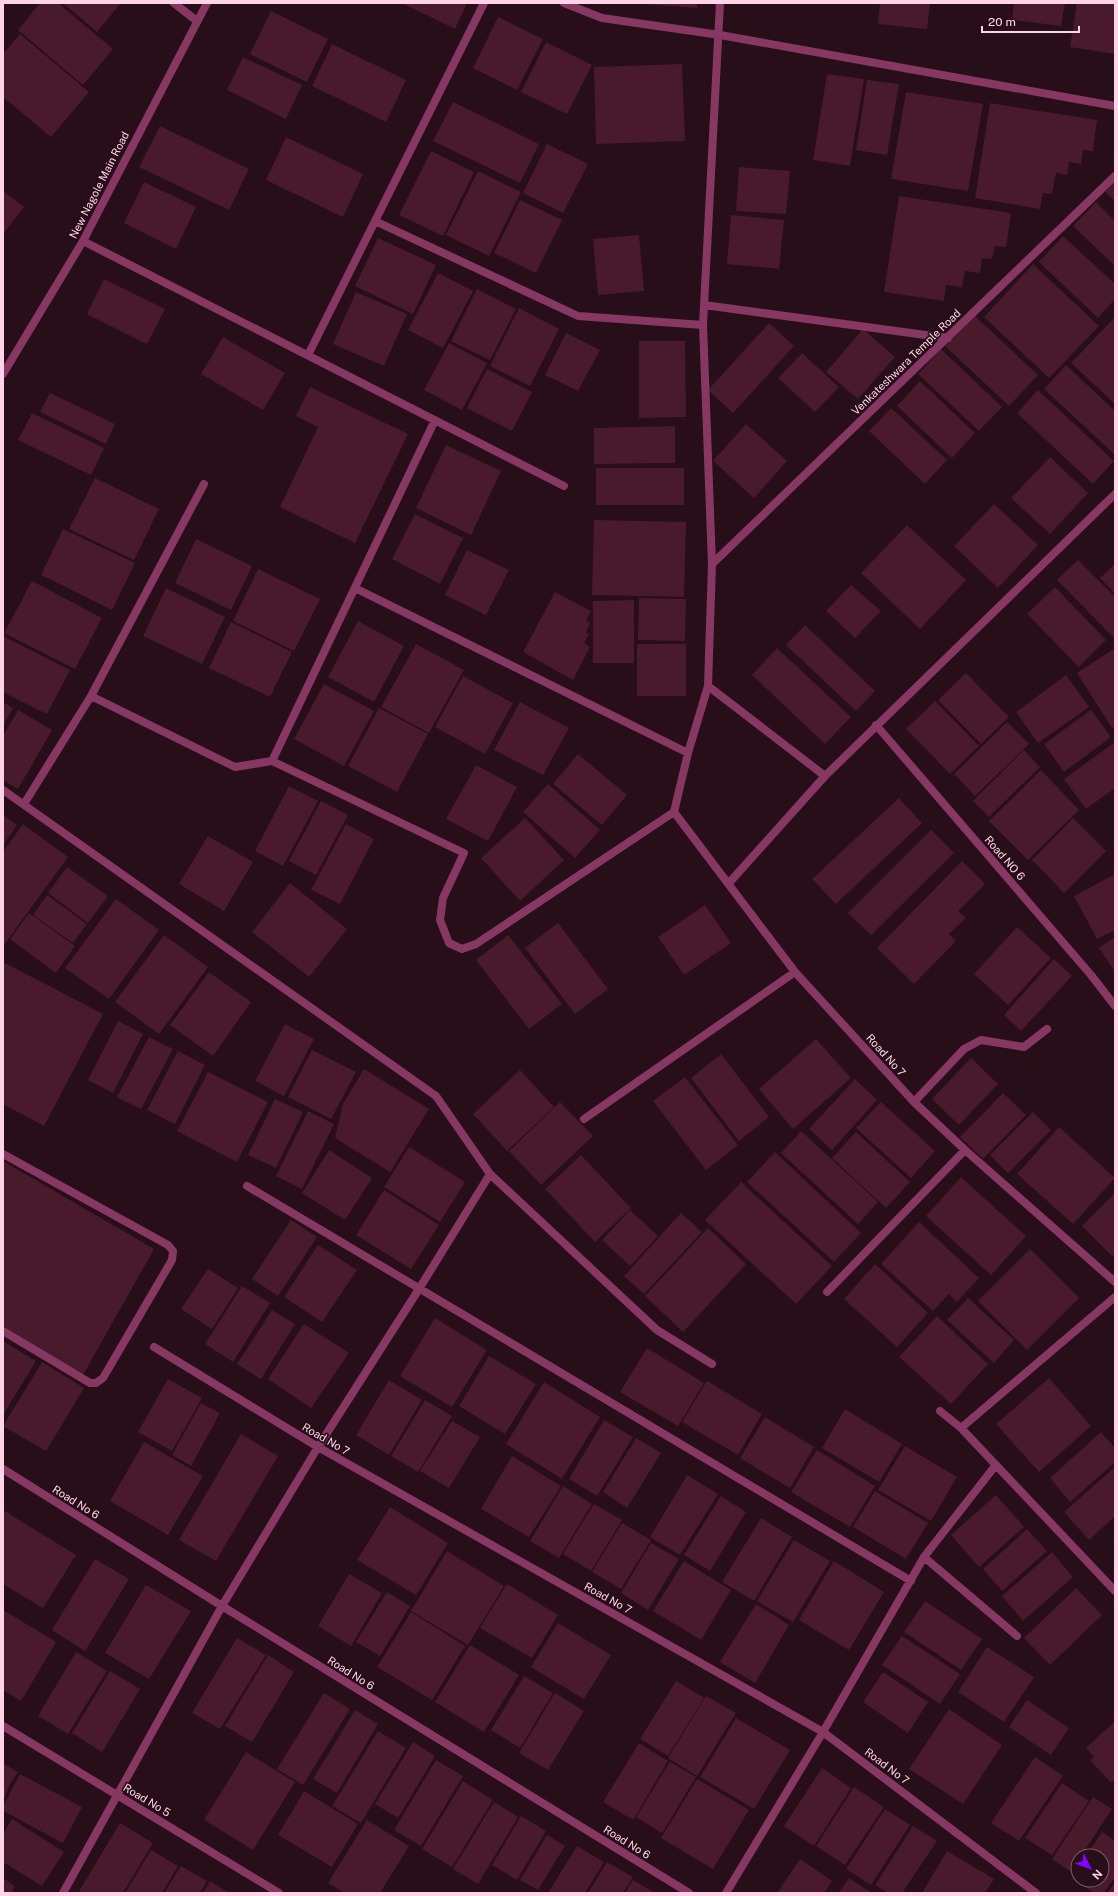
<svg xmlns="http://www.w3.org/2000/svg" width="1118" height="1896" font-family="'Public Sans',sans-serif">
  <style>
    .building { fill: #481a2b }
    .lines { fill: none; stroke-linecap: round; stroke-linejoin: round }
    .minor { stroke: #873862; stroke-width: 8 }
    .tertiary { stroke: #873862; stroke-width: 8 }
    .labels { text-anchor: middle; stroke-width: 3.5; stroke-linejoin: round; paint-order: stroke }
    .street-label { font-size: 11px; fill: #ffd4e8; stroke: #270e18 }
  </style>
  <rect width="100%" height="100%" fill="#270e18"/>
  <path class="building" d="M 40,3 L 58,3 L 113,49 L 83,85 L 18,30 Z
    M 63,3 L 121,3 L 97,32 Z
    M 402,3 L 467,3 L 455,29 Z
    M 632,3 L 697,3 L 697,8 Z
    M 880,3 L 930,3 L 927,29 L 878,24 Z
    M 1014,3 L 1065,3 L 1061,26 L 1012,20 Z
    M 1077,3 L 1115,3 L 1115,54 L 1070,47 Z
    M 271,11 L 328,39 L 307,82 L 250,54 Z
    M 498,17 L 543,39 L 517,90 L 473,68 Z
    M 20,34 L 89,92 L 51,137 L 3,97 L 3,54 Z
    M 546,42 L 592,65 L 567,114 L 521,92 Z
    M 332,44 L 406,80 L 386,122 L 312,86 Z
    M 243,57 L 302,85 L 286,119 L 227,90 Z
    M 682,64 L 685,141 L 596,144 L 594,67 Z
    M 827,74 L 864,79 L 850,166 L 813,160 Z
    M 867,80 L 899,84 L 887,155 L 856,150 Z
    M 906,92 L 983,104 L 968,191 L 891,179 Z
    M 453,102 L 539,144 L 520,183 L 433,141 Z
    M 990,103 L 1097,120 L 1093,151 L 1083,150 L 1081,164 L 1069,162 L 1067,175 L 1056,173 L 1052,194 L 1043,193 L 1040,209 L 975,198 Z
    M 160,126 L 249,169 L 229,210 L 139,167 Z
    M 286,137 L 363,174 L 343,217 L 266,180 Z
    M 547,144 L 588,164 L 563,213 L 523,193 Z
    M 431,151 L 474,172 L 443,236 L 399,215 Z
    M 739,167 L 790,171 L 786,214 L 736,211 Z
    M 478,171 L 521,192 L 489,256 L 446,235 Z
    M 144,182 L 196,207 L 176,249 L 124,223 Z
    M 1115,182 L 1115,201 L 1105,192 Z
    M 3,191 L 24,207 L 3,234 Z
    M 899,196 L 1011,213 L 1006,247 L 995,246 L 992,259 L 982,258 L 980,273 L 965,271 L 962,287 L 946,285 L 944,301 L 884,292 Z
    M 520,200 L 562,220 L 536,273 L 494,253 Z
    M 1096,202 L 1115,221 L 1115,266 L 1073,226 Z
    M 731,215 L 784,220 L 779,269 L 727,264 Z
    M 639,235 L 644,291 L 598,295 L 593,239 Z
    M 1063,236 L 1115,284 L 1115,299 L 1098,318 L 1039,262 Z
    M 378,238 L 436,265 L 413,314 L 355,286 Z
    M 1033,264 L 1099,326 L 1049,378 L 984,317 Z
    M 438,273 L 473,291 L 443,348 L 408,330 Z
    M 104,279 L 165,309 L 147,344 L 87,314 Z
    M 477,289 L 516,309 L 490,360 L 451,341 Z
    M 356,292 L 407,314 L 384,366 L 333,344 Z
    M 519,308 L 559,329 L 530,386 L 490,366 Z
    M 974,315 L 1038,375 L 1009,406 L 945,346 Z
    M 1115,317 L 1115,404 L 1071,363 Z
    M 769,323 L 794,346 L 733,413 L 708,390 Z
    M 863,329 L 895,357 L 858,399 L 826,372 Z
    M 566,333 L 600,350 L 578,391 L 545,375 Z
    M 223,337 L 285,373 L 263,410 L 201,374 Z
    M 639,341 L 685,341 L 686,417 L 639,418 Z
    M 449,343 L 487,363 L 462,410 L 424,390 Z
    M 941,349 L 1002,407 L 979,431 L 918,374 Z
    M 802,353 L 839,387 L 815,412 L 778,378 Z
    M 1066,365 L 1115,411 L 1115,455 L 1044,389 Z
    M 487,369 L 532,392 L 512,431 L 467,408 Z
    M 920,381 L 975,433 L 952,458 L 897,406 Z
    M 310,387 L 408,434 L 355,543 L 280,507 L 318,427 L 296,416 Z
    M 1038,390 L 1114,461 L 1093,484 L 1017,413 Z
    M 50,393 L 115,424 L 106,444 L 40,412 Z
    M 891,408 L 947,460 L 925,484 L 869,431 Z
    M 32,413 L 104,448 L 91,475 L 18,440 Z
    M 746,424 L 787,461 L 754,498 L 713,461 Z
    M 675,426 L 675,463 L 594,464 L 594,428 Z
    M 446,445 L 501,471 L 471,535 L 416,508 Z
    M 1050,457 L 1088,493 L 1050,534 L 1011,498 Z
    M 596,468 L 684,468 L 684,505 L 596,505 Z
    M 95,478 L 159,509 L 134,560 L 69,529 Z
    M 994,504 L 1038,545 L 998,588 L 954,546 Z
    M 415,514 L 463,538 L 440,584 L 392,559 Z
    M 594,520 L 686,522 L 684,597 L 592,595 Z
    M 907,525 L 966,580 L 920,629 L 861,573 Z
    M 63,529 L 135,563 L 112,610 L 41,575 Z
    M 196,539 L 252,566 L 231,610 L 175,583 Z
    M 467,550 L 509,570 L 486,615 L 445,595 Z
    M 1078,560 L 1115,597 L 1115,639 L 1057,580 Z
    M 1115,564 L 1115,594 L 1100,578 Z
    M 258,569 L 320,599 L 294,651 L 233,621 Z
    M 32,581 L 102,618 L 75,669 L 4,633 Z
    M 851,585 L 881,611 L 855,638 L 826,611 Z
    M 1055,587 L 1106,640 L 1079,667 L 1027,614 Z
    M 166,588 L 225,617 L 202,664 L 143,636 Z
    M 555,592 L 591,611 L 586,621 L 590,623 L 586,632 L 589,634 L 584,643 L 590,647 L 573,680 L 523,652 Z
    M 639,598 L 686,599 L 685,641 L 638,640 Z
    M 634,600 L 634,663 L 593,663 L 593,601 Z
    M 358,621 L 404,646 L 374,702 L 328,677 Z
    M 231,622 L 292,652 L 270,697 L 209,668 Z
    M 805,625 L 875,691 L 856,711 L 786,645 Z
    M 3,636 L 70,670 L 47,714 L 3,692 Z
    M 416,644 L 464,670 L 429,733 L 381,707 Z
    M 637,644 L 686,644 L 686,696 L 637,696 Z
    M 777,648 L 851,717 L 825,744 L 752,675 Z
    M 1115,648 L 1115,726 L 1112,728 L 1077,673 Z
    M 966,673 L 1009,717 L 981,744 L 938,700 Z
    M 1066,675 L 1089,707 L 1038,743 L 1016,712 Z
    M 463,676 L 513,703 L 485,754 L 435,727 Z
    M 324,684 L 374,711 L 344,766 L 294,739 Z
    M 935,701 L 979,746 L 950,774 L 906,729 Z
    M 3,702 L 13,708 L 3,726 Z
    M 520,702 L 569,728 L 543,775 L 494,750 Z
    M 379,708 L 428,734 L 397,792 L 348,766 Z
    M 18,710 L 52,730 L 18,789 L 3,780 L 3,736 Z
    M 1091,710 L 1111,737 L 1064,772 L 1044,744 Z
    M 1007,722 L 1029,744 L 975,796 L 954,774 Z
    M 1115,742 L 1115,788 L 1086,809 L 1064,779 Z
    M 1024,750 L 1040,767 L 989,817 L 973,801 Z
    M 578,754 L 627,795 L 602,825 L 553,784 Z
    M 476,765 L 517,787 L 488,841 L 446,819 Z
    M 1041,770 L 1079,810 L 1028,860 L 989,821 Z
    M 548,784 L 600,830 L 575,858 L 523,812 Z
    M 289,786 L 318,801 L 283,866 L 255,851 Z
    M 899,798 L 922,823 L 836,904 L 812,879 Z
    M 321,801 L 348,815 L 316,875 L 289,861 Z
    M 3,815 L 17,825 L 3,845 Z
    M 525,818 L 564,860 L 520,901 L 481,858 Z
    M 1073,818 L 1106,851 L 1064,893 L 1032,860 Z
    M 23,824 L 68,857 L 4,945 L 3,852 Z
    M 346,824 L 374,839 L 340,904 L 311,890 Z
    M 931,830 L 954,853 L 871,935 L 848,913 Z
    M 208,836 L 253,862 L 224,911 L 179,884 Z
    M 962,861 L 985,884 L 958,911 L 966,918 L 949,934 L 956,941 L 914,984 L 877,948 Z
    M 67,867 L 108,896 L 88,923 L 48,893 Z
    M 1115,874 L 1115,930 L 1097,939 L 1074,896 Z
    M 290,883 L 347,929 L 309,977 L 252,932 Z
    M 47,895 L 87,924 L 73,943 L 33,915 Z
    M 116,899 L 159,930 L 109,999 L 65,968 Z
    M 705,905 L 731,943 L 684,975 L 658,937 Z
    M 29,913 L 75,946 L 56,973 L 10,939 Z
    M 558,923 L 608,989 L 575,1014 L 525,948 Z
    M 1017,927 L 1051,958 L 1008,1005 L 974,974 Z
    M 164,935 L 208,967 L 159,1034 L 115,1002 Z
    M 508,935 L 562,1004 L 529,1029 L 476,960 Z
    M 1115,937 L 1115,972 L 1099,948 Z
    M 1054,959 L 1072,976 L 1021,1031 L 1004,1015 Z
    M 3,962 L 103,1014 L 44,1126 L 3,1104 Z
    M 209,972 L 251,1002 L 213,1056 L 170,1025 Z
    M 118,1021 L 143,1034 L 113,1093 L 88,1080 Z
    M 285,1024 L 314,1039 L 284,1096 L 255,1081 Z
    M 149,1037 L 173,1049 L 141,1109 L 117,1097 Z
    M 816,1039 L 851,1078 L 793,1129 L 759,1089 Z
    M 312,1050 L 356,1072 L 331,1119 L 288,1097 Z
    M 178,1051 L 205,1065 L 175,1124 L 147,1110 Z
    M 721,1054 L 769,1117 L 739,1141 L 691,1078 Z
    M 971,1058 L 998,1084 L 959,1125 L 932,1099 Z
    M 364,1069 L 429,1109 L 390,1172 L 335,1138 L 343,1104 Z
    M 520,1070 L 554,1107 L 507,1151 L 473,1114 Z
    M 208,1072 L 268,1102 L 237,1162 L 177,1131 Z
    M 685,1077 L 738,1145 L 706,1170 L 653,1101 Z
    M 855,1079 L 877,1100 L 832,1150 L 809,1129 Z
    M 1003,1093 L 1026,1115 L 983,1159 L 960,1137 Z
    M 275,1099 L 303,1112 L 276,1168 L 248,1155 Z
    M 560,1102 L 593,1136 L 541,1185 L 509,1151 Z
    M 881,1102 L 935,1151 L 911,1178 L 856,1128 Z
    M 308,1111 L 334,1124 L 302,1189 L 276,1176 Z
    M 1033,1112 L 1051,1130 L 1008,1173 L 990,1155 Z
    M 1059,1127 L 1115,1178 L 1073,1224 L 1017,1174 Z
    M 801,1131 L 878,1202 L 858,1224 L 781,1153 Z
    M 856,1132 L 910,1182 L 886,1208 L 832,1158 Z
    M 409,1147 L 465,1182 L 440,1222 L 384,1187 Z
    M 329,1150 L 372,1178 L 345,1220 L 302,1193 Z
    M 775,1152 L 861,1233 L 834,1262 L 747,1182 Z
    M 581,1155 L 631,1208 L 595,1242 L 545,1189 Z
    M 3,1161 L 154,1249 L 83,1375 L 3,1326 Z
    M 961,1177 L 1026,1236 L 991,1275 L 926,1216 Z
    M 741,1182 L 832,1266 L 796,1304 L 705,1220 Z
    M 384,1190 L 439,1225 L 411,1269 L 356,1235 Z
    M 1115,1193 L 1115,1253 L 1112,1256 L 1082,1226 Z
    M 630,1210 L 658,1236 L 630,1266 L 602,1240 Z
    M 681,1213 L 702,1232 L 644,1294 L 624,1276 Z
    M 291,1220 L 317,1237 L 278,1296 L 252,1279 Z
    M 919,1222 L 979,1278 L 957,1302 L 949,1294 L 933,1311 L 881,1264 Z
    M 708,1228 L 746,1264 L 683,1332 L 645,1296 Z
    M 318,1245 L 357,1270 L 322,1322 L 284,1297 Z
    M 1030,1249 L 1079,1298 L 1027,1350 L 978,1301 Z
    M 875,1264 L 928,1313 L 897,1347 L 844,1299 Z
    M 208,1269 L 238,1288 L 212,1329 L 181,1309 Z
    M 242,1286 L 270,1303 L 233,1362 L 205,1344 Z
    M 968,1298 L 1014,1340 L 994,1363 L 947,1320 Z
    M 272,1310 L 295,1324 L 261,1379 L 237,1364 Z
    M 937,1316 L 988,1364 L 951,1404 L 899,1357 Z
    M 435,1318 L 487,1350 L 452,1407 L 400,1376 Z
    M 304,1324 L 349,1353 L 311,1408 L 268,1379 Z
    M 3,1341 L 36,1361 L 3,1415 Z
    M 647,1348 L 704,1383 L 678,1426 L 620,1392 Z
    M 489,1356 L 536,1384 L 505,1434 L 459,1406 Z
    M 42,1362 L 84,1388 L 46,1451 L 3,1426 Z
    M 1049,1378 L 1091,1426 L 1039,1472 L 996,1424 Z
    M 168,1379 L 202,1398 L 172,1451 L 138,1432 Z
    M 389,1380 L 422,1400 L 389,1455 L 356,1435 Z
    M 707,1381 L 762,1414 L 738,1455 L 682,1422 Z
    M 544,1382 L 600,1417 L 562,1479 L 506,1444 Z
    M 425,1400 L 452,1416 L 418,1472 L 391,1456 Z
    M 201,1403 L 220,1413 L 191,1466 L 172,1455 Z
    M 845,1409 L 902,1444 L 879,1482 L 822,1448 Z
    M 765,1417 L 814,1447 L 790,1488 L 740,1458 Z
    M 604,1420 L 633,1437 L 597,1496 L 569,1479 Z
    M 452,1421 L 480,1437 L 449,1488 L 420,1471 Z
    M 1101,1432 L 1115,1448 L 1115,1462 L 1070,1502 L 1050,1478 Z
    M 241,1434 L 278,1456 L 216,1561 L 179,1540 Z
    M 636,1438 L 661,1453 L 627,1508 L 603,1492 Z
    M 144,1442 L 203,1476 L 168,1535 L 110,1501 Z
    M 905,1446 L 957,1477 L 931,1521 L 878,1490 Z
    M 817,1450 L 875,1486 L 850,1527 L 791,1492 Z
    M 512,1456 L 561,1486 L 529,1537 L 481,1509 Z
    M 1115,1467 L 1115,1516 L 1089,1540 L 1064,1512 Z
    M 687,1475 L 718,1494 L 680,1555 L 650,1537 Z
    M 563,1486 L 592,1504 L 559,1558 L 530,1541 Z
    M 875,1491 L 928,1523 L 906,1559 L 853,1527 Z
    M 996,1495 L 1024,1527 L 979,1567 L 951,1535 Z
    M 721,1496 L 746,1512 L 710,1571 L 684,1555 Z
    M 594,1504 L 622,1520 L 591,1571 L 563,1554 Z
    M 390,1507 L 448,1543 L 416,1595 L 357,1560 Z
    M 3,1510 L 76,1555 L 43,1608 L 3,1584 Z
    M 761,1518 L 792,1537 L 754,1601 L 722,1582 Z
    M 622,1523 L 651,1540 L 621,1589 L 592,1572 Z
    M 1027,1529 L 1047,1551 L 1002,1591 L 983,1569 Z
    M 794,1540 L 830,1561 L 793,1622 L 757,1601 Z
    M 651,1543 L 679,1559 L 648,1610 L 621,1593 Z
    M 447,1551 L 504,1586 L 468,1645 L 411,1611 Z
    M 1052,1552 L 1073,1577 L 1023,1621 L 1002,1596 Z
    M 95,1559 L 129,1579 L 85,1651 L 52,1630 Z
    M 684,1561 L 731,1590 L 701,1640 L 653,1611 Z
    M 834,1561 L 884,1592 L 849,1650 L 799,1620 Z
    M 349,1574 L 382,1593 L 351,1646 L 318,1626 Z
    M 507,1584 L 558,1615 L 532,1658 L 480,1628 Z
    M 146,1585 L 191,1611 L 149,1679 L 105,1653 Z
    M 1076,1588 L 1102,1615 L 1050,1665 L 1024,1638 Z
    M 387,1592 L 410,1606 L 380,1656 L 356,1642 Z
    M 925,1601 L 982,1639 L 961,1670 L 904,1632 Z
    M 756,1604 L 789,1625 L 755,1683 L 720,1662 Z
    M 3,1610 L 56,1642 L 21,1701 L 3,1690 Z
    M 411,1612 L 465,1646 L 432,1700 L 377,1667 Z
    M 558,1623 L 611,1655 L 584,1699 L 531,1667 Z
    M 902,1636 L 960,1674 L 940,1704 L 882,1665 Z
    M 237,1638 L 266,1655 L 220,1729 L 192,1713 Z
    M 470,1645 L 519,1675 L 484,1732 L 435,1702 Z
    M 987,1647 L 1034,1677 L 1004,1722 L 958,1692 Z
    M 76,1652 L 107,1671 L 68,1734 L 38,1716 Z
    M 268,1655 L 294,1672 L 252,1742 L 225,1726 Z
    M 110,1671 L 140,1689 L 102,1752 L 72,1733 Z
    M 883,1672 L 928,1702 L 908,1733 L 863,1702 Z
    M 524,1676 L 553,1693 L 520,1748 L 491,1730 Z
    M 676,1681 L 704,1698 L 668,1756 L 640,1739 Z
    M 324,1693 L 350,1709 L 303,1785 L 277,1769 Z
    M 555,1693 L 584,1711 L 548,1770 L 519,1753 Z
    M 706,1696 L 736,1713 L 697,1776 L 668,1758 Z
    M 1027,1700 L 1069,1728 L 1051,1755 L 1009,1727 Z
    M 949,1709 L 1002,1745 L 963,1804 L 909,1769 Z
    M 355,1710 L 378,1724 L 337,1793 L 313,1779 Z
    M 736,1718 L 790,1750 L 754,1809 L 700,1777 Z
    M 1114,1722 L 1115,1779 L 1111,1783 L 1090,1760 L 1094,1757 L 1086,1748 Z
    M 378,1731 L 406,1748 L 361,1823 L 332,1806 Z
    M 413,1742 L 435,1756 L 398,1818 L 375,1804 Z
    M 639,1743 L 668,1761 L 633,1820 L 603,1802 Z
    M 246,1752 L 295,1782 L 253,1850 L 204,1820 Z
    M 1035,1757 L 1063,1776 L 1019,1841 L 991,1823 Z
    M 436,1760 L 463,1776 L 421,1846 L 394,1830 Z
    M 670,1762 L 696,1777 L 662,1833 L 636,1817 Z
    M 3,1763 L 18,1772 L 9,1786 L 3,1802 Z
    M 822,1768 L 851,1788 L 814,1846 L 784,1826 Z
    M 20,1774 L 82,1807 L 63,1843 L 3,1811 L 3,1806 Z
    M 697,1779 L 749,1810 L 713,1869 L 661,1838 Z
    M 463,1781 L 493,1800 L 452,1867 L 422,1849 Z
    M 1062,1783 L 1089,1801 L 1052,1855 L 1025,1838 Z
    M 854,1787 L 884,1807 L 845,1865 L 816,1846 Z
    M 304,1791 L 358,1824 L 332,1867 L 278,1835 Z
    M 1093,1797 L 1112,1809 L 1081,1856 L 1078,1856 L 1078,1860 L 1071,1872 L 1052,1859 Z
    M 494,1802 L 518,1817 L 478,1884 L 453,1869 Z
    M 885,1809 L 910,1825 L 871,1885 L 846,1869 Z
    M 521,1816 L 546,1831 L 517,1880 L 492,1865 Z
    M 12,1819 L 64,1852 L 42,1886 L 3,1862 L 3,1834 Z
    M 367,1820 L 409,1846 L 380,1893 L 345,1893 L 328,1883 Z
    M 120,1823 L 153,1843 L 123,1893 L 78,1893 Z
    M 913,1826 L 937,1841 L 902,1893 L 888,1893 L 875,1885 Z
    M 1102,1832 L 1115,1841 L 1115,1877 L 1104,1893 L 1094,1893 L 1072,1878 L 1078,1868 L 1078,1880 L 1102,1880 L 1102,1856 L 1086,1856 Z
    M 547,1835 L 565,1846 L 538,1890 L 520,1880 Z
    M 577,1846 L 604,1862 L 585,1893 L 548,1893 Z
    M 151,1850 L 178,1866 L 162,1893 L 125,1893 Z
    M 947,1851 L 994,1879 L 985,1893 L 922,1893 Z
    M 800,1859 L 832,1881 L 824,1893 L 777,1893 Z
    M 607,1862 L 633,1877 L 623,1893 L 588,1893 Z
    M 181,1866 L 207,1881 L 200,1893 L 164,1893 Z
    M 3,1878 L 15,1886 L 11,1893 L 3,1893 Z
    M 849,1878 L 872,1893 L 839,1893 Z
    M 633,1880 L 655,1893 L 625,1893 Z
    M 210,1881 L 229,1893 L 203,1893 Z
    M 1115,1882 L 1115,1893 L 1107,1893 Z"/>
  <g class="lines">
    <path class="minor" d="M 174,3 L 197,21
      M 564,3 L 602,18 L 720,35 L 1115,106
      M 375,221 L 578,316 L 703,325
      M 83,241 L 564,486
      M 704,305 L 948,338
      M 308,355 L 484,3
      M 712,564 L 1115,176
      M 355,588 L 688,753
      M 708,686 L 825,776
      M 91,696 L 235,767 L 272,761 L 435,420
      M 876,725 L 1091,975 L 1115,1006
      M 272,761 L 464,853 L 443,898 L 440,920 L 449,943 L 462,949 L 476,944 L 674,812 L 688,753 L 708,686 L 712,564 L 703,325 L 720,3
      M 3,790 L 436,1096 L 490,1174 L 657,1330 L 712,1364
      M 24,804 L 91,696 L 204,484
      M 674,812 L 795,972 L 914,1102 L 965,1150 L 1115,1282
      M 729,883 L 825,776 L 1115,494
      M 914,1102 L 964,1049 L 981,1040 L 1024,1047 L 1047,1029
      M 584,1119 L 795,972
      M 3,1154 L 168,1245 L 173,1251 L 172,1260 L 103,1378 L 96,1383 L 90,1383 L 3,1331
      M 247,1186 L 911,1581
      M 827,1292 L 965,1150
      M 154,1347 L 318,1447 L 823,1732 L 1036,1893
      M 940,1411 L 961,1428 L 1115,1591
      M 961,1428 L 1115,1297
      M 3,1469 L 222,1606 L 689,1893
      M 924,1557 L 1017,1636
      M 3,1726 L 279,1893
      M 63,1893 L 222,1606 L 318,1447 L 419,1289 L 490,1174
      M 726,1893 L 823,1732 L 924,1557 L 995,1466"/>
    <path class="tertiary" d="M 3,374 L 83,241 L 207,3"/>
  </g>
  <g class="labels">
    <g class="street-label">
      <text transform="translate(99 185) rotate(-63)" y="4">New Nagole Main Road</text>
      <text transform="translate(906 362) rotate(-44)" y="4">Venkateshwara Temple Road</text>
      <text transform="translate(1005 858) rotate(49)" y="4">Road NO 6</text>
      <text transform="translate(886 1055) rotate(48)" y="4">Road No 7</text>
      <text transform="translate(326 1439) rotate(30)" y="4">Road No 7</text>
      <text transform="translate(76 1502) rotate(32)" y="4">Road No 6</text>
      <text transform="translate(608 1598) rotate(29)" y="4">Road No 7</text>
      <text transform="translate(351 1673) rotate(32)" y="4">Road No 6</text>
      <text transform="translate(887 1766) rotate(37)" y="4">Road No 7</text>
      <text transform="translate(147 1800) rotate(31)" y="4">Road No 5</text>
      <text transform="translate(627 1842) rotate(32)" y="4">Road No 6</text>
    </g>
  </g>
  <rect width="1118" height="1896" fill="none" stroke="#ffd4e8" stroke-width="8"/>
  <g transform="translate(1090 1868) rotate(132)"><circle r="19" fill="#270e18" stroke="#7d5d6b"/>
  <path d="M0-3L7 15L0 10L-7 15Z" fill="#8700ff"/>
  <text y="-6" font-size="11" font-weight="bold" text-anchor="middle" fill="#ffd4e8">N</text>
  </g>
  <path d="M982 26v6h97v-6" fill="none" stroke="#ffd4e8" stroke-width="2"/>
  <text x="988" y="26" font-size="12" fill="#ffd4e8" stroke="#270e18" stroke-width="3" paint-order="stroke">20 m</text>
</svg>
